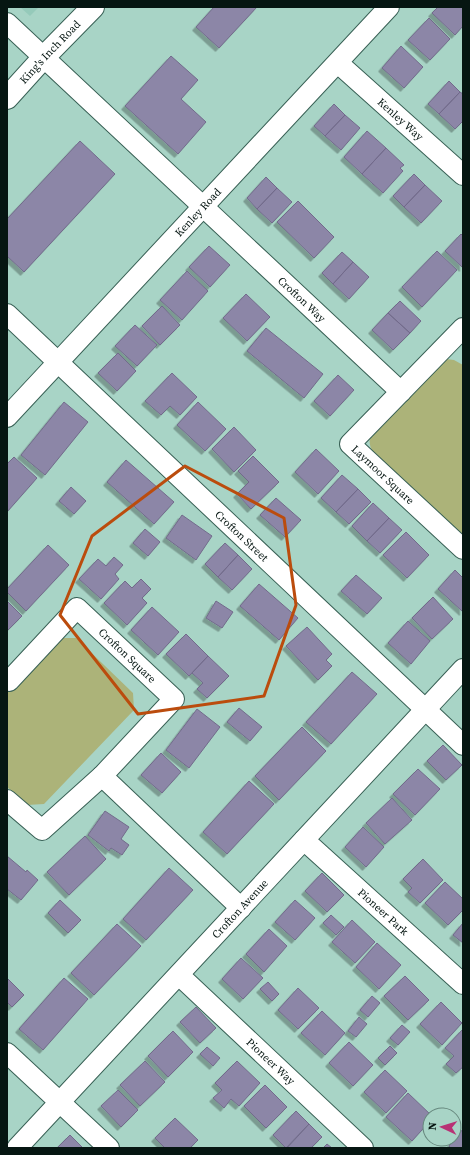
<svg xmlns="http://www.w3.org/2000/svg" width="470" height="1155" font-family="'Source Serif 4',serif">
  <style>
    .built { fill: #95caba }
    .green { fill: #acb379 }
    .building { fill: #8c86a7; stroke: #726b8b; filter: url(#shadow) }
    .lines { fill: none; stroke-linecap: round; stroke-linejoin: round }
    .minor-casing { stroke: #386055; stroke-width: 22 }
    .tertiary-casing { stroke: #386055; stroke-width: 24 }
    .minor { stroke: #fff; stroke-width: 20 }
    .tertiary { stroke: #fff; stroke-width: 22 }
    .marked { fill: none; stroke: #bb4c0d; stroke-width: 3; stroke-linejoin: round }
    .labels { text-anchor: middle; stroke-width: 3.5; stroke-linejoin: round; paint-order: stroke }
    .street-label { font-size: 11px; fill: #061612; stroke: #a8d4c6 }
  </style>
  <defs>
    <filter id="shadow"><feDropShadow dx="-3.5" dy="3.5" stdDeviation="0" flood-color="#0004"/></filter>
  </defs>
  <rect width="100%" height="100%" fill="#a8d4c6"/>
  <path class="built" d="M 20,7 L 39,7 L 30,16 Z"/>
  <path class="green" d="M 446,359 L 454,360 L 463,365 L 463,537 L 373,452 C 370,447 369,443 370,437 Z
    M 59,638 L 76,638 L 133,693 L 134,710 L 44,804 L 27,805 L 7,787 L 7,692 Z"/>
  <path class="building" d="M 214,7 L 257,7 L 219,48 L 196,27 Z
    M 438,7 L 463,7 L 463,26 L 455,35 L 432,13 Z
    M 429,18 L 450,39 L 430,60 L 408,40 Z
    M 401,46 L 423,67 L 404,88 L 382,68 Z
    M 171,56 L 198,80 L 181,99 L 206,122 L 178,154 L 125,106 Z
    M 449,81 L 460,92 L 439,114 L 428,104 Z
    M 460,92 L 463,94 L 463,121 L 455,129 L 439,114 Z
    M 334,104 L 345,115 L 325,136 L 314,126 Z
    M 345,115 L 360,128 L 341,150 L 325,136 Z
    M 367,131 L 386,148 L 362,174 L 344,157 Z
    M 80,141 L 115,174 L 24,272 L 7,256 L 7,219 Z
    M 386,148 L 404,165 L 400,168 L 403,171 L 383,193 L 362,174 Z
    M 414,174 L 425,185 L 404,207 L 393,196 Z
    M 266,177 L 277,188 L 257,209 L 247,198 Z
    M 425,185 L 442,201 L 421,223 L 404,207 Z
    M 277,188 L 292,202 L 272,223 L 257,209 Z
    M 298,201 L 334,237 L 314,258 L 277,222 Z
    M 461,234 L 463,236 L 463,268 L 445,251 Z
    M 209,246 L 230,265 L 210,287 L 189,267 Z
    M 437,251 L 457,270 L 422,307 L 402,287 Z
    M 342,252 L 353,262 L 333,284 L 322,273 Z
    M 353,262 L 369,277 L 349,299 L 333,284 Z
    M 187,271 L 208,291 L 182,320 L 160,300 Z
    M 246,294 L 270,317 L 247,341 L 223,318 Z
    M 400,301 L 421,321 L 410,333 L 388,313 Z
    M 162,306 L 180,325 L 160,345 L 142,326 Z
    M 388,313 L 410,333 L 393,350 L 372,330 Z
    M 135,325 L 157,345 L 137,366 L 115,346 Z
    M 266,328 L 323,374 L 304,398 L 247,351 Z
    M 118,353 L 136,371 L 117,391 L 98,373 Z
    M 172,373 L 197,397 L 180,415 L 170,406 L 161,415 L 145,401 Z
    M 338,375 L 354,390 L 330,416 L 314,401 Z
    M 64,402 L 88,422 L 45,475 L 21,455 Z
    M 198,402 L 226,429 L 205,451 L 177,425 Z
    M 234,427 L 256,450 L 234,472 L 212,449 Z
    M 316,449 L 339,471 L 318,494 L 295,472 Z
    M 253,456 L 279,482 L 251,509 L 237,494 L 249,482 L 238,471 Z
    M 14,457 L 37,478 L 7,512 L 7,464 Z
    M 126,460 L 174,502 L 154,524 L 107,482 Z
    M 342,475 L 358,489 L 336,512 L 321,498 Z
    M 71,487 L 86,501 L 74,514 L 59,501 Z
    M 358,489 L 371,502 L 349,524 L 336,512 Z
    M 276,498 L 301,520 L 285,537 L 260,515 Z
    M 373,503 L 389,518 L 367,541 L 352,526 Z
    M 182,515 L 212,536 L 196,560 L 166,538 Z
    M 389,518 L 402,530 L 380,553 L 367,541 Z
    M 145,529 L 160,542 L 148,556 L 133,543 Z
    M 406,532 L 429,555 L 407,578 L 383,555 Z
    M 225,543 L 238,555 L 218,577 L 205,564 Z
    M 48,545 L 69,565 L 26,611 L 7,592 L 7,589 Z
    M 238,555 L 252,569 L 232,590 L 218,577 Z
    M 114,557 L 123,565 L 115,574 L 119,579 L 101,599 L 79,579 L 98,559 L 106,566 Z
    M 455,570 L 463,578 L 463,612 L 438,589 Z
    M 356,575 L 382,598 L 367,614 L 341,591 Z
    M 141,579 L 151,589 L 142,598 L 147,603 L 127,625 L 104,603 L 125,581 L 132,588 Z
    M 259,584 L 298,618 L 279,640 L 240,606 Z
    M 433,597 L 453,619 L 432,639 L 412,618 Z
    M 7,601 L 22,616 L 7,631 Z
    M 216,601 L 233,612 L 222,628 L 206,618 Z
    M 152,607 L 179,632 L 158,655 L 131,630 Z
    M 408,621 L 430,641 L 411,664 L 388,643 Z
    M 307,627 L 332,654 L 326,660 L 332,666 L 318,680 L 286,646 Z
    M 186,634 L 208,656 L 189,676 L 166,654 Z
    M 208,656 L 229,676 L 207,698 L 197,689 L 203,683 L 192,673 Z
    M 352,672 L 377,694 L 331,744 L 306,722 Z
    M 239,708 L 262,727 L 250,741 L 227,722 Z
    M 197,709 L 220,727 L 189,768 L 166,750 Z
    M 302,727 L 326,751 L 279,800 L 255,776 Z
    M 443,745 L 462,765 L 446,780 L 427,761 Z
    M 161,753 L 181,772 L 162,793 L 141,775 Z
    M 418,769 L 440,789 L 415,815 L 393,794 Z
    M 249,781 L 274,804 L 227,854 L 203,832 Z
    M 392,798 L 412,820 L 385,844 L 366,823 Z
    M 105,811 L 129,827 L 121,839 L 129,845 L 122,855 L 111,848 L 109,851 L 88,835 Z
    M 363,827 L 384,847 L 366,867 L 345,847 Z
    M 85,836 L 106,859 L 69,895 L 47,872 Z
    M 7,856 L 26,872 L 27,870 L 38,880 L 21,900 L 7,889 Z
    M 423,859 L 443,880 L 420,903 L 408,892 L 412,888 L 403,879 Z
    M 169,868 L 193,890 L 146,940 L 123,919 Z
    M 322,873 L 344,895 L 327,912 L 305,891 Z
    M 445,882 L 463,899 L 463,910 L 448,925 L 425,903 Z
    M 60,900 L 81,920 L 68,933 L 48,913 Z
    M 295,900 L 315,918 L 295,940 L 275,922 Z
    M 331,915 L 344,927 L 336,935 L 323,923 Z
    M 352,920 L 375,942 L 355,963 L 332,942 Z
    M 463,923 L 463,943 L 453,935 Z
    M 117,924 L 141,946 L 94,995 L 71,973 Z
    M 269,929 L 287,946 L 264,972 L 246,954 Z
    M 377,943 L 401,965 L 379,989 L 356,967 Z
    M 241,958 L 263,978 L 243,999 L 222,979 Z
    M 405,976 L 429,1000 L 408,1020 L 384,996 Z
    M 7,978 L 24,995 L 12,1007 L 7,1002 Z
    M 64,978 L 88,999 L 43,1050 L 19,1029 Z
    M 268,982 L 279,994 L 272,1001 L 260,989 Z
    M 298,988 L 319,1008 L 298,1029 L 278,1010 Z
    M 372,996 L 380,1003 L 368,1017 L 360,1010 Z
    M 441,1002 L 462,1023 L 442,1045 L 420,1024 Z
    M 196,1007 L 216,1028 L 200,1043 L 180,1022 Z
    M 322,1011 L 345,1033 L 325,1055 L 301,1033 Z
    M 359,1017 L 367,1024 L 356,1037 L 348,1031 Z
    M 402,1025 L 410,1032 L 398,1045 L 390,1038 Z
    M 463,1029 L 463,1067 L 456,1073 L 446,1064 L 454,1056 L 445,1048 Z
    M 173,1031 L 193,1052 L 168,1077 L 148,1056 Z
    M 349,1042 L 373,1065 L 353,1086 L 329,1063 Z
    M 390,1046 L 397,1053 L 385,1065 L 378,1058 Z
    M 207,1047 L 220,1058 L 213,1066 L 200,1054 Z
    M 145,1061 L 165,1082 L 140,1106 L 120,1085 Z
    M 237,1061 L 260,1083 L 239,1106 L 231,1099 L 224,1108 L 213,1098 L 222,1090 L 215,1083 Z
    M 385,1070 L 407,1091 L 386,1113 L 364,1092 Z
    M 265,1085 L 287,1107 L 266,1128 L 244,1106 Z
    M 118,1090 L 138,1110 L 121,1127 L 101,1106 Z
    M 408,1093 L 431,1115 L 430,1115 L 430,1121 L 412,1141 L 386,1117 Z
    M 296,1111 L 309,1124 L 286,1148 L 273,1135 Z
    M 175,1118 L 198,1140 L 190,1148 L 165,1148 L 155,1138 Z
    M 309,1124 L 322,1137 L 311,1148 L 287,1148 Z
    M 463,1129 L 463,1148 L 451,1148 L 449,1146 Z
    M 70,1135 L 83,1148 L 57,1148 Z
    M 327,1144 L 332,1148 L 323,1148 Z"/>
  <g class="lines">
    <g class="minor-casing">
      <g id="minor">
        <path id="s1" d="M 7,23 L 401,392"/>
        <path id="s2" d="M 338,63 L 463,175"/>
        <path id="s3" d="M 7,314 L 463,745"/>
        <path id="s4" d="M 463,328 L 350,444 L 463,549"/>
        <path id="s5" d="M 7,417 L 389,7"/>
        <path id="s6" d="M 9,681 L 77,608 L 174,699 L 102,776"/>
        <path d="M 7,800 L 42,830 L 102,776 L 241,908"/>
        <path id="s7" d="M 304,840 L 463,984"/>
        <path id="s8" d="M 179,975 L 363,1148"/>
        <path d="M 7,1053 L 109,1148"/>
        <path id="s9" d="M 17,1148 L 463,669"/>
      </g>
    </g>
    <g class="tertiary-casing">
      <g id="tertiary">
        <path id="s10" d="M 7,98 L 44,57 L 93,7"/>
      </g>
    </g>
    <use href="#minor" class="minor"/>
    <use href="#tertiary" class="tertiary"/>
  </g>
  <path class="marked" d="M 185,466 L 284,518 L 296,605 L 264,696 L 138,714 L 60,615 L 92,536 Z"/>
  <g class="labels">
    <g class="street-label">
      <text dy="4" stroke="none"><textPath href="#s10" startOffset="63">King's Inch Road</textPath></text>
      <text dy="4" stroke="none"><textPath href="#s2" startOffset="84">Kenley Way</textPath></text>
      <text dy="4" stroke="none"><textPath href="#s5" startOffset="280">Kenley Road</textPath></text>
      <text dy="4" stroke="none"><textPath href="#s1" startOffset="404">Crofton Way</textPath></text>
      <text dy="4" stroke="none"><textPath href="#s4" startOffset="207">Laymoor Square</textPath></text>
      <text dy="4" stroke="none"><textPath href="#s3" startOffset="323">Crofton Street</textPath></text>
      <text dy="4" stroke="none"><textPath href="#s6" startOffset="169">Crofton Square</textPath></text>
      <text dy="4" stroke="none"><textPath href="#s9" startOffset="327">Crofton Avenue</textPath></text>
      <text dy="4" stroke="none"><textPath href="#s7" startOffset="107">Pioneer Park</textPath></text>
      <text dy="4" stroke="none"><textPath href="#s8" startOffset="126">Pioneer Way</textPath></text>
    </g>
  </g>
  <rect width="470" height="1155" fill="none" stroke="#061612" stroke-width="16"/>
  <g transform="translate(442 1127) rotate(274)"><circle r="19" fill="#a8d4c6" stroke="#67887e"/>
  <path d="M0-3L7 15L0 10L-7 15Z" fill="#b83275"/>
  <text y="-6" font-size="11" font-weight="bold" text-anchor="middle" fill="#061612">N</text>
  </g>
</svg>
